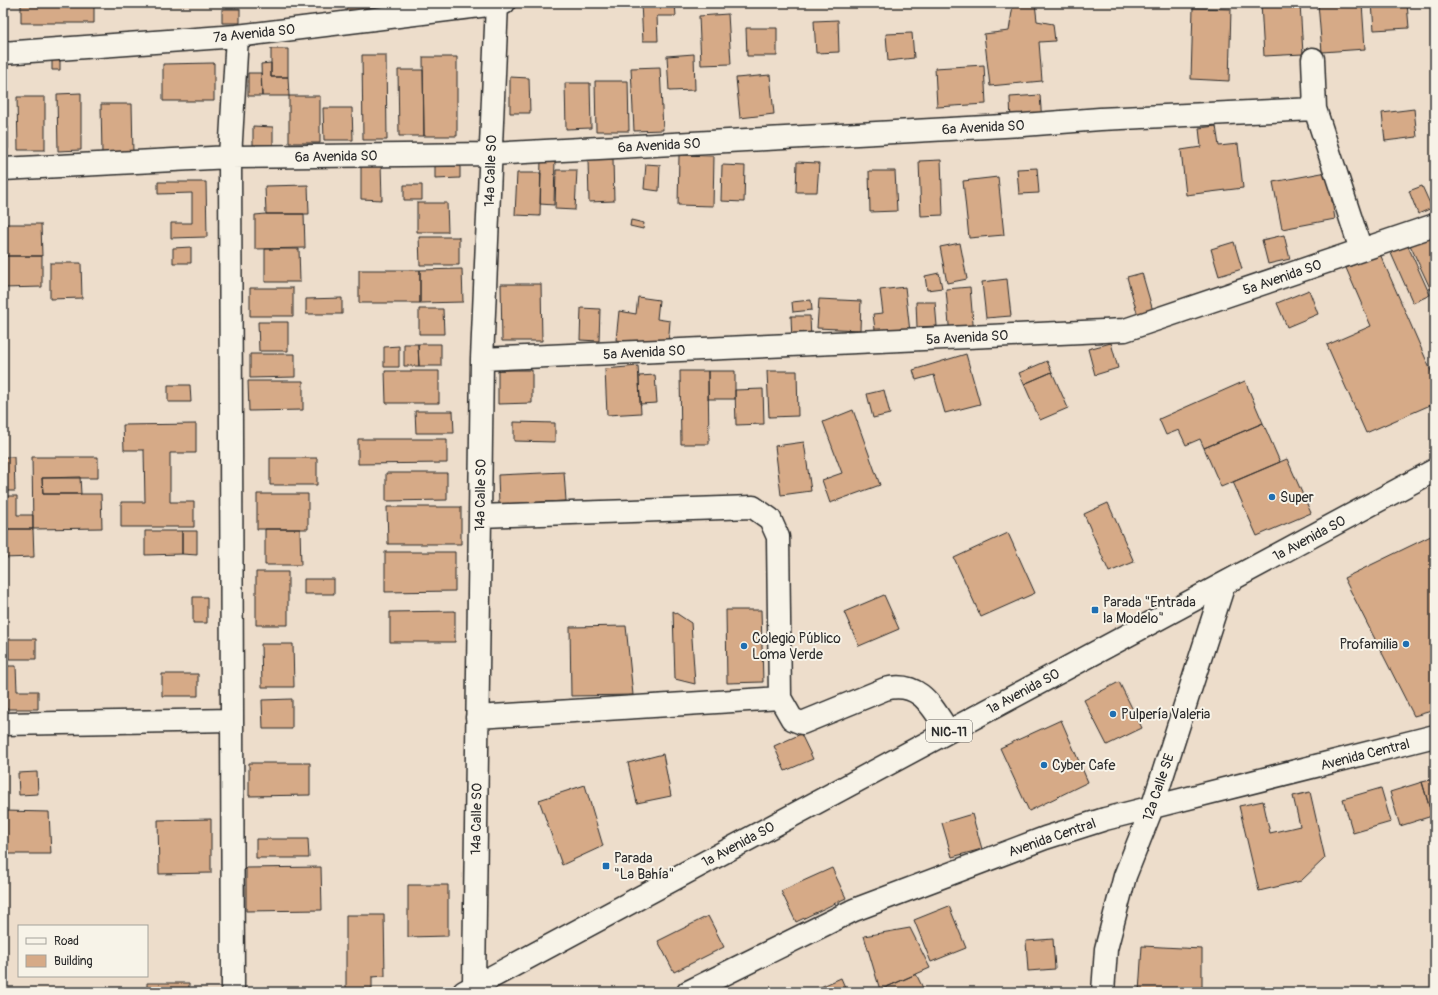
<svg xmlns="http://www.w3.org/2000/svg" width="1438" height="995" font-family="Pangolin,sans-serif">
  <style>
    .building { fill: #d6aa87; stroke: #2b2b2b }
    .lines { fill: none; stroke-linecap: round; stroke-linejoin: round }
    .street-casing { stroke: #2b2b2b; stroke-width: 25 }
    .highway-casing { stroke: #2b2b2b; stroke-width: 25 }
    .street { stroke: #f7f3e8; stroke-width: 22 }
    .highway { stroke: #f7f3e8; stroke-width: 22 }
    .poi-dot { fill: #1f6fb2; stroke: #f7f3e8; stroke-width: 1.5 }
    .labels { text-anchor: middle; stroke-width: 4; stroke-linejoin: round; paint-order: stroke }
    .shield { fill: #f7f3e8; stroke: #686764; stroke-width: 1 }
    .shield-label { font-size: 13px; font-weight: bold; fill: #2b2b2b }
    .street-label { font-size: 14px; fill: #2b2b2b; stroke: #f7f3e8 }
    .poi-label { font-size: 14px; fill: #2b2b2b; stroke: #f7f3e8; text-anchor: start }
  </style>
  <rect width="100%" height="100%" fill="#edddcb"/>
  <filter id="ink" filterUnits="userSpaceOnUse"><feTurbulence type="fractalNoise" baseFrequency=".025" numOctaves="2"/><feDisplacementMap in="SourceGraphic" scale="8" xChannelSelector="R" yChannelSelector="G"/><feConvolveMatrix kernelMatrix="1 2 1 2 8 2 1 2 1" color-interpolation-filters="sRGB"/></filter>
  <g filter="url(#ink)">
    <path class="building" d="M 21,3 L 94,3 L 94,23 L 21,23 Z
      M 346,3 L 377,3 L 377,10 L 346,10 Z
      M 641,3 L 675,3 L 676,16 L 657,16 L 658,41 L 643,41 Z
      M 1035,3 L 1037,21 L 1053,24 L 1055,41 L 1039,42 L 1042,81 L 990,86 L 984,34 L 1009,31 L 1013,5 Z
      M 1261,3 L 1300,3 L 1303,54 L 1264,56 Z
      M 1318,3 L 1362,3 L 1365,49 L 1322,52 Z
      M 1372,3 L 1407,3 L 1409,28 L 1374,30 Z
      M 1193,8 L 1231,9 L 1229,81 L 1191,79 Z
      M 222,9 L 240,9 L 240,23 L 222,23 Z
      M 728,14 L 731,64 L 701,65 L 699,16 Z
      M 838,20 L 839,52 L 816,53 L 814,21 Z
      M 746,28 L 777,28 L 777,56 L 747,56 Z
      M 912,33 L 914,58 L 888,61 L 886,34 Z
      M 271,49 L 288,49 L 288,77 L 271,77 Z
      M 694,54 L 695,90 L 669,91 L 667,56 Z
      M 362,55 L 386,55 L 387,140 L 363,140 Z
      M 423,57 L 457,57 L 457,136 L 424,136 Z
      M 52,60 L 60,60 L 60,70 L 52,70 Z
      M 214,63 L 214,101 L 163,101 L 163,64 Z
      M 271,63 L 271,77 L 288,77 L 289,96 L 262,96 L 261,64 Z
      M 984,65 L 986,104 L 937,107 L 935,68 Z
      M 660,67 L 663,130 L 634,131 L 631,68 Z
      M 398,70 L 423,70 L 424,136 L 399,136 Z
      M 248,73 L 261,73 L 262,96 L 248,96 Z
      M 770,75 L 774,114 L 740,118 L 736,78 Z
      M 510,77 L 529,78 L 530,113 L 510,113 Z
      M 595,81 L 628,81 L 629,131 L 596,131 Z
      M 565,83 L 590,83 L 591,128 L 566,129 Z
      M 81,93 L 81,150 L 58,151 L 57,94 Z
      M 1040,95 L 1042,122 L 1011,124 L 1010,97 Z
      M 289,96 L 320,96 L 320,143 L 289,143 Z
      M 17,97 L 45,97 L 45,150 L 18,150 Z
      M 101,104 L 132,104 L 133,154 L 102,154 Z
      M 323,108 L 352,108 L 353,140 L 324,140 Z
      M 1414,109 L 1417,137 L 1385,141 L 1382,113 Z
      M 253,126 L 273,127 L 273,145 L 253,145 Z
      M 1216,126 L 1219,146 L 1238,144 L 1243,188 L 1186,195 L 1181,150 L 1201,147 L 1199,128 Z
      M 3,127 L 8,127 L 8,149 L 3,149 Z
      M 679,155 L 714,156 L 713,206 L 678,205 Z
      M 541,158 L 555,158 L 554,205 L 540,204 Z
      M 588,159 L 613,159 L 614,201 L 589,202 Z
      M 941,160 L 943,215 L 921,216 L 919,161 Z
      M 797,162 L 819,163 L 817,192 L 796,192 Z
      M 460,163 L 460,178 L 435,179 L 435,164 Z
      M 361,164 L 381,164 L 382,200 L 361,199 Z
      M 646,164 L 660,165 L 659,191 L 644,189 Z
      M 722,165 L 745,166 L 744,202 L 721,201 Z
      M 1037,168 L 1039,193 L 1019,194 L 1017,169 Z
      M 556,170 L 577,170 L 575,210 L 555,209 Z
      M 869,171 L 895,171 L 897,211 L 870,212 Z
      M 1327,172 L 1335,219 L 1282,229 L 1273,182 Z
      M 517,173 L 541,173 L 540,216 L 515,215 Z
      M 998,177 L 1004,235 L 969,238 L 963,181 Z
      M 158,182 L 206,182 L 207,237 L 171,238 L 171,223 L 192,223 L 192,193 L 158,194 Z
      M 308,185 L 309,214 L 266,214 L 265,186 Z
      M 404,185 L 422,185 L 422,200 L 404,200 Z
      M 1422,186 L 1432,208 L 1418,214 L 1409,191 Z
      M 417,203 L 447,203 L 448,232 L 417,232 Z
      M 266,214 L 304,214 L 305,248 L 255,249 L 255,215 Z
      M 631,220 L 644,223 L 643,229 L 630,226 Z
      M 3,224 L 41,224 L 42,256 L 3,256 Z
      M 1284,235 L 1290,259 L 1268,264 L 1262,240 Z
      M 1432,235 L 1435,241 L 1435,288 L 1431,290 L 1410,245 Z
      M 419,237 L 459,237 L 459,265 L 420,265 Z
      M 1234,242 L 1242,269 L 1219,276 L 1211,249 Z
      M 960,243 L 967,279 L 947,283 L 940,247 Z
      M 1407,244 L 1430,295 L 1413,303 L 1390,251 Z
      M 191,247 L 191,263 L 173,263 L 173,248 Z
      M 265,249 L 299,249 L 300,282 L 265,282 Z
      M 1380,254 L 1435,380 L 1435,403 L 1366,433 L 1327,345 L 1371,326 L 1346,268 Z
      M 3,256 L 42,256 L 42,287 L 3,288 Z
      M 50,263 L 81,263 L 82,298 L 50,299 Z
      M 462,269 L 463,302 L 420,303 L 420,270 Z
      M 359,270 L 420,270 L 420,303 L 359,303 Z
      M 939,273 L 942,288 L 927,290 L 925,276 Z
      M 1142,273 L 1153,311 L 1138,316 L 1127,277 Z
      M 1007,279 L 1011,316 L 986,318 L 982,282 Z
      M 501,284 L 541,284 L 542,341 L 502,341 Z
      M 905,287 L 910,332 L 876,337 L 873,314 L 883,313 L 880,290 Z
      M 970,287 L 974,335 L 950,337 L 946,289 Z
      M 250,288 L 293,288 L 293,316 L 250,316 Z
      M 1309,290 L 1318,314 L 1287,327 L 1277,303 Z
      M 638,297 L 659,300 L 657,319 L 670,321 L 668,346 L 616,340 L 619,311 L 636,314 Z
      M 342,298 L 342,314 L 306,314 L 306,299 Z
      M 819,299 L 861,301 L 860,330 L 817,328 Z
      M 811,300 L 812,310 L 793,312 L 792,302 Z
      M 916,302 L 935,302 L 937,326 L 917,327 Z
      M 581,308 L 600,309 L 599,341 L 580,340 Z
      M 419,309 L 443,309 L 444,334 L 419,334 Z
      M 791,316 L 810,316 L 811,341 L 792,342 Z
      M 258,322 L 288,322 L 288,351 L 259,351 Z
      M 1111,343 L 1118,368 L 1095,375 L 1088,349 Z
      M 404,344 L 418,344 L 419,366 L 404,366 Z
      M 418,344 L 441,344 L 441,366 L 419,366 Z
      M 399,346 L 399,367 L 384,367 L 384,347 Z
      M 250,354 L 295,354 L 295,377 L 250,378 Z
      M 966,354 L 980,404 L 945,413 L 934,375 L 916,380 L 913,370 Z
      M 1047,361 L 1052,372 L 1024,384 L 1019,373 Z
      M 638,366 L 641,413 L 607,415 L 605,369 Z
      M 498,370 L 532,370 L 532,403 L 498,404 Z
      M 385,371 L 439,371 L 439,403 L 386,403 Z
      M 680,371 L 708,371 L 709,444 L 681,444 Z
      M 708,371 L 735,371 L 735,399 L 708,399 Z
      M 767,371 L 797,371 L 798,416 L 769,417 Z
      M 1052,372 L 1068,408 L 1040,420 L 1024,384 Z
      M 655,375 L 657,403 L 640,404 L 639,376 Z
      M 248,381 L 303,381 L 303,410 L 249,411 Z
      M 1245,381 L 1263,423 L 1204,448 L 1200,439 L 1186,445 L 1179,430 L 1166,435 L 1159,419 Z
      M 168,385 L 190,385 L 191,402 L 168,402 Z
      M 763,389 L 764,424 L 736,425 L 735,390 Z
      M 884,390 L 890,414 L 873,418 L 867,394 Z
      M 853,410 L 880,485 L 830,503 L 822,480 L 842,473 L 823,422 Z
      M 415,411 L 453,411 L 454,433 L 416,433 Z
      M 514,422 L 555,423 L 555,442 L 514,441 Z
      M 1263,423 L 1280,462 L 1221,487 L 1204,448 Z
      M 196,424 L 196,453 L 170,453 L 170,502 L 194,502 L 194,527 L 121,527 L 121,502 L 145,502 L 144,450 L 124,450 L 123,425 Z
      M 358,439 L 447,439 L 447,463 L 358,464 Z
      M 804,442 L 811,491 L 781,495 L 775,446 Z
      M 3,457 L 14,457 L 15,491 L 3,491 Z
      M 32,457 L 98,457 L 98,478 L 42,478 L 43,494 L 101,494 L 102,528 L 33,529 Z
      M 270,458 L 317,458 L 317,485 L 270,485 Z
      M 1287,459 L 1311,513 L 1257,536 L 1233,482 Z
      M 564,472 L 566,501 L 499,504 L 498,475 Z
      M 386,473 L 447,473 L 447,500 L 386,501 Z
      M 80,477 L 81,494 L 43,494 L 42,478 Z
      M 257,494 L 308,494 L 308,529 L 257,529 Z
      M 3,496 L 17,496 L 17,515 L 33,515 L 33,529 L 3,529 Z
      M 1108,503 L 1134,562 L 1109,572 L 1084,514 Z
      M 387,507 L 461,507 L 461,544 L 388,544 Z
      M 3,529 L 33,529 L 34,557 L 3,558 Z
      M 265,529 L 300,529 L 301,565 L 265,565 Z
      M 145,531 L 182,531 L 182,554 L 145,555 Z
      M 182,531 L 197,531 L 197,555 L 182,554 Z
      M 1008,533 L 1035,593 L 981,617 L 954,558 Z
      M 1435,534 L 1435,710 L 1414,716 L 1344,578 Z
      M 385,552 L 455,552 L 455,591 L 385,592 Z
      M 256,572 L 288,572 L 288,625 L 256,625 Z
      M 304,579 L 334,579 L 334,594 L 304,594 Z
      M 884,595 L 899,629 L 859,646 L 844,612 Z
      M 193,597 L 207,597 L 207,623 L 193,623 Z
      M 726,610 L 761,610 L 763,682 L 727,683 Z
      M 455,611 L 455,642 L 390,642 L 390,612 Z
      M 673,611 L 691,623 L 695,684 L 675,679 Z
      M 626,626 L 633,695 L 571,696 L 570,627 Z
      M 9,639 L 36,639 L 36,659 L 9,659 Z
      M 261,644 L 293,644 L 294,687 L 262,687 Z
      M 3,666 L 16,666 L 17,691 L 38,691 L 38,709 L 3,709 Z
      M 162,674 L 198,674 L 198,696 L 162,696 Z
      M 1119,682 L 1142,728 L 1107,745 L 1084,700 Z
      M 292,699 L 292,729 L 263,729 L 262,700 Z
      M 1061,720 L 1088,782 L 1029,811 L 1000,748 Z
      M 801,734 L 813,759 L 785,771 L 774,746 Z
      M 663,754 L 671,796 L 637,803 L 628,763 Z
      M 249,763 L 310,763 L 310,795 L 249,796 Z
      M 37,772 L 38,794 L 19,795 L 18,773 Z
      M 1435,779 L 1435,826 L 1422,782 Z
      M 1422,782 L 1432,816 L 1400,826 L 1390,792 Z
      M 585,785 L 603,846 L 562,865 L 539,800 Z
      M 1381,788 L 1391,822 L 1353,833 L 1343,799 Z
      M 1310,792 L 1325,858 L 1301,881 L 1259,891 L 1239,806 L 1263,801 L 1270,833 L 1300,826 L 1293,796 Z
      M 3,811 L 49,812 L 51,854 L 3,854 Z
      M 972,814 L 982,849 L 952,857 L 942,823 Z
      M 211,819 L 211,873 L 159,874 L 158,820 Z
      M 256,839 L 308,839 L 309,858 L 256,858 Z
      M 321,867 L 322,910 L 246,911 L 246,868 Z
      M 832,868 L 846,898 L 796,922 L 781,891 Z
      M 408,885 L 448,885 L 448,936 L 408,937 Z
      M 949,906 L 966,948 L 931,962 L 914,920 Z
      M 346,915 L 384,915 L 385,976 L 372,977 L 372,992 L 346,992 Z
      M 708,916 L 724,947 L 674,972 L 658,941 Z
      M 910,928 L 930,968 L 880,990 L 864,936 Z
      M 1053,939 L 1055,969 L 1028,971 L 1026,941 Z
      M 1142,946 L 1202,949 L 1202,992 L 1139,992 Z
      M 916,974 L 925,992 L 881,992 L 880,990 Z
      M 841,978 L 847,992 L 809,992 Z
      M 147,983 L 189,983 L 189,992 L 147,992 Z"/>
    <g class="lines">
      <g class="street-casing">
        <path id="street" d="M 3,53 L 237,36 L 504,3
          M 1313,59 L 1315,109 L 1361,250
          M 3,169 L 230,157 L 491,154 L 1023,125 L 1100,119 L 1315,109
          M 482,359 L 1125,330 L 1435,225
          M 480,516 L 753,507 L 770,519 L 778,537 L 780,698
          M 477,717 L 780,698 L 792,719 L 802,723 L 885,689 C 920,680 932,707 948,731
          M 3,724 L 232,720
          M 474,986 L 482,359 L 497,3
          M 233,992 L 230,157 L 237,36
          M 688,992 L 854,910 L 1045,838 L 1105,819 L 1435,736
          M 1103,992 L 1106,949 L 1125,876 L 1152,808 L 1224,584"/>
      </g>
      <g class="highway-casing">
        <path id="highway" d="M 464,992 L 1435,470"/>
      </g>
      <use href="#street" class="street"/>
      <use href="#highway" class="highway"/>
    </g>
  </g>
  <g class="poi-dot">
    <circle cx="1272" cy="497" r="4"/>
    <rect x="1091" y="606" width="8" height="8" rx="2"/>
    <circle cx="1406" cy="644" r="4"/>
    <circle cx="744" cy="646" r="4"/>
    <circle cx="1113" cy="714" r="4"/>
    <circle cx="1044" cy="765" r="4"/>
    <rect x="602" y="862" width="8" height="8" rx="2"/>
  </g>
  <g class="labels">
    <rect class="shield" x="926" y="720" width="46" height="22" rx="3"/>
    <g class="shield-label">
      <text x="949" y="736">NIC-11</text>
    </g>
    <g class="street-label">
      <text transform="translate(254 33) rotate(-6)" y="5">7a Avenida SO</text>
      <text transform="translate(983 127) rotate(-3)" y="5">6a Avenida SO</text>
      <text transform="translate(659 145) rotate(-3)" y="5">6a Avenida SO</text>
      <text transform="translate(336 156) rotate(-1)" y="5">6a Avenida SO</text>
      <text transform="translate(490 171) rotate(-88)" y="5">14a Calle SO</text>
      <text transform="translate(1282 277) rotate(-19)" y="5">5a Avenida SO</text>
      <text transform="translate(967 337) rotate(-3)" y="5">5a Avenida SO</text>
      <text transform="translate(644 352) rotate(-3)" y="5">5a Avenida SO</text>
      <text transform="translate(480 495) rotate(-89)" y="5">14a Calle SO</text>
      <text transform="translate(1309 538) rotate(-28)" y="5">1a Avenida SO</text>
      <text transform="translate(1023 691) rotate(-28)" y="5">1a Avenida SO</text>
      <text transform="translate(1365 754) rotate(-14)" y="5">Avenida Central</text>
      <text transform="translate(1158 787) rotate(-71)" y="5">12a Calle SE</text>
      <text transform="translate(476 819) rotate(-89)" y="5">14a Calle SO</text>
      <text transform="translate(1052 837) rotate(-19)" y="5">Avenida Central</text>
      <text transform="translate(738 844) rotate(-28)" y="5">1a Avenida SO</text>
    </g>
    <g class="poi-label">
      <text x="1280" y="502">Super</text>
      <text x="1103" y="607">Parada "Entrada<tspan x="1103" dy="16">la Modelo"</tspan></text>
      <text x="752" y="643">Colegio Público<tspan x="752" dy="16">Loma Verde</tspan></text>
      <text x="1398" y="649" text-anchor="end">Profamilia</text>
      <text x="1121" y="719">Pulpería Valeria</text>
      <text x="1052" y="770">Cyber Cafe</text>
      <text x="614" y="863">Parada<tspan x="614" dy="16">"La Bahía"</tspan></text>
    </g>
  </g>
  <rect width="1438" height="995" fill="none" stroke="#f7f3e8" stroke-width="16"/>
  <rect x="8" y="8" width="1422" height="979" fill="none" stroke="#2b2b2b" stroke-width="1.5" filter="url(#ink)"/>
  <rect x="18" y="925" width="130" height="52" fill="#f7f3e8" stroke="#a5a39c"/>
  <rect x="26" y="938" width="20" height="6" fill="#f7f3e8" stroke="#a5a39c"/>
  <text x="54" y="945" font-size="12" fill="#2b2b2b">Road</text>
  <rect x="26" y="955" width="20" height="12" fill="#d6aa87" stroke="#a5a39c"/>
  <text x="54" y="965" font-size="12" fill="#2b2b2b">Building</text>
</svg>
